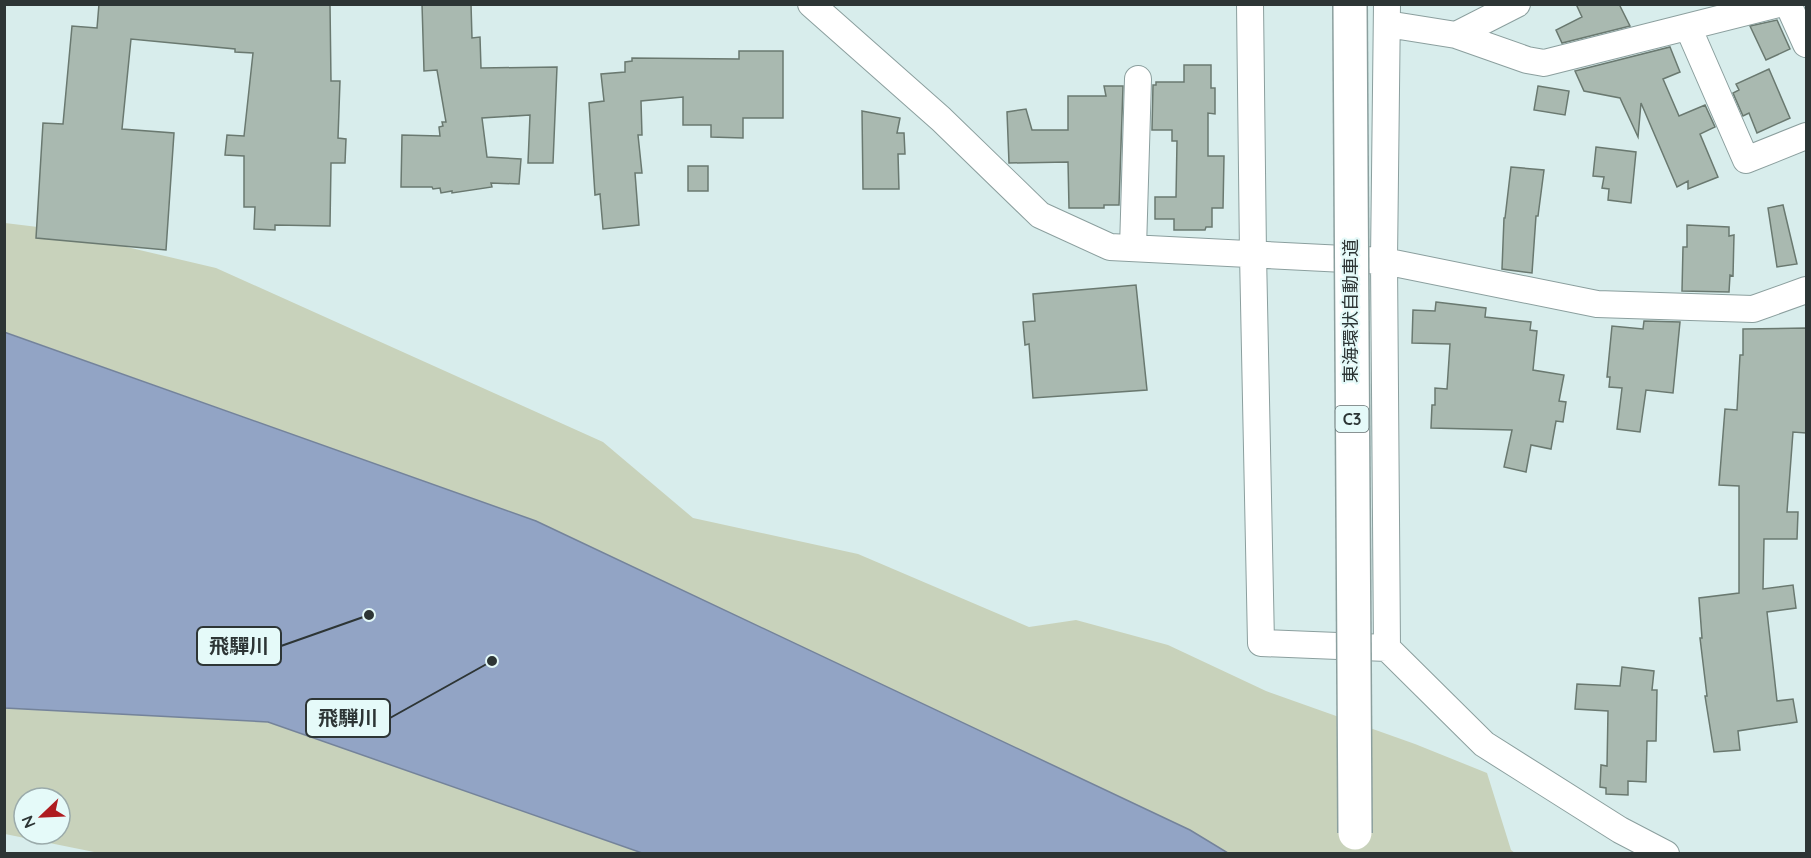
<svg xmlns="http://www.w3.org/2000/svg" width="1811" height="858" font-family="Quicksand,'Noto Sans JP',sans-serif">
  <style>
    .green { fill: #c8d2bb; fill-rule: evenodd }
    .water { fill: #92a4c5; stroke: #74839a; stroke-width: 1.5 }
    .building { fill: #a9b9b0; stroke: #6a7970; stroke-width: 1.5 }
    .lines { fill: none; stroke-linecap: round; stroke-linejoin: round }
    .minor-casing { stroke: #8b9f9e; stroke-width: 28 }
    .minor { stroke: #fff; stroke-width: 26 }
    .highway-bridge-casing { stroke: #8b9f9e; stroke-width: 36; stroke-linecap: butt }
    .highway-bridge { stroke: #fff; stroke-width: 33 }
    .labels { text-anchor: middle; stroke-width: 4.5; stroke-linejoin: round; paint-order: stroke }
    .shield { fill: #e5faf9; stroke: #647070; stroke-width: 1.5 }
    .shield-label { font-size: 16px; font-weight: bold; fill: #2d3535 }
    .street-label { font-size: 18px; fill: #2d3535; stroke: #e5faf9 }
    .leader { fill: none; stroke: #2d3535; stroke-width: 2 }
    .callout-dot { fill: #2d3535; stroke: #e5faf9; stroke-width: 2 }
    .callout { fill: #e5faf9; stroke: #2d3535; stroke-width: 2 }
    .callout-label { font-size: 20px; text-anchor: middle; font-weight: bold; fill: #2d3535 }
  </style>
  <rect width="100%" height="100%" fill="#d8edec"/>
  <path class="green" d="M 5,223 L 46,228 L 216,268 L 603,442 L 693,518 L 858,554 L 1029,627 L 1076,620 L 1168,645 L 1266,691 L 1415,744 L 1487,773 L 1511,850 L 1515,853 L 1228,853 L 1190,830 L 536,521 L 5,332 Z
    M 4,708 L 268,722 L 642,853 L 104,854 L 5,834 ZM 24,798 L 60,798 L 60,834 L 24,834 Z"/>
  <path class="water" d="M 4,332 L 536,521 L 1190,830 L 1228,853 L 642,853 L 268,722 L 5,708 Z"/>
  <path class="building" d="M 99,4 L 330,4 L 331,81 L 340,81 L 338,138 L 346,139 L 345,163 L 331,163 L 330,226 L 275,225 L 275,230 L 254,229 L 255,207 L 244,207 L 244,156 L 225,155 L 227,135 L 244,136 L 253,53 L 235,52 L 235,49 L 131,39 L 122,129 L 174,133 L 166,250 L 36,238 L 43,123 L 63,124 L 72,26 L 97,28 Z
    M 422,4 L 471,4 L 472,38 L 480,37 L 481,68 L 557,67 L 553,163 L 528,163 L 530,115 L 482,118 L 487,157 L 521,159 L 519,184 L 491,183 L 492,187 L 452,193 L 452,191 L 441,193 L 440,188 L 433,189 L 432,187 L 401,187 L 402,135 L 440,136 L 439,127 L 443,126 L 442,122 L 446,122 L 437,70 L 424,71 Z
    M 1576,4 L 1619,4 L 1630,26 L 1562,43 L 1556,30 L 1582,17 Z
    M 1777,20 L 1790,49 L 1766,60 L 1750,26 Z
    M 1670,47 L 1680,72 L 1663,79 L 1679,116 L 1705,105 L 1715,127 L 1700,134 L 1718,177 L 1688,189 L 1688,181 L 1677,187 L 1641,103 L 1638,137 L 1620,98 L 1584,91 L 1575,71 Z
    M 739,51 L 783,51 L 783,118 L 743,118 L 743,138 L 711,137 L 711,125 L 683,125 L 683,97 L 641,101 L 642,135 L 638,135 L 642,173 L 635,173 L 639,225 L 603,229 L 600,194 L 595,195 L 589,103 L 604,101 L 601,74 L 625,72 L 625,62 L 632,61 L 632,58 L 739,59 Z
    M 1184,65 L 1211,65 L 1211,88 L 1215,88 L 1215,114 L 1208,113 L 1208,156 L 1224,156 L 1223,208 L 1212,208 L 1212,227 L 1206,227 L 1205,230 L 1174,230 L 1174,219 L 1155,219 L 1155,197 L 1176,197 L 1177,141 L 1172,141 L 1172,130 L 1152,130 L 1153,85 L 1156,85 L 1156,82 L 1184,82 Z
    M 1769,69 L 1790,118 L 1757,133 L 1749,113 L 1743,116 L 1733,93 L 1739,90 L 1736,84 Z
    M 1104,86 L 1123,86 L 1119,205 L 1104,205 L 1104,208 L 1069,208 L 1068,162 L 1009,163 L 1007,112 L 1026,109 L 1032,130 L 1068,130 L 1068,96 L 1106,96 Z
    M 1538,86 L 1569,91 L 1565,115 L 1534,110 Z
    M 862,111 L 900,118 L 897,133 L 904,133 L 905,154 L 898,154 L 899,189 L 863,189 Z
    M 1596,147 L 1636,152 L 1631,203 L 1608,200 L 1609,189 L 1602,188 L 1604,177 L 1593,176 Z
    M 688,166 L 708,166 L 708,191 L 688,191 Z
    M 1511,167 L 1544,170 L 1538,216 L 1536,216 L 1532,273 L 1502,269 L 1504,218 L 1505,218 Z
    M 1783,205 L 1797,264 L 1777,267 L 1768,208 Z
    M 1687,225 L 1729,227 L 1729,236 L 1734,235 L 1733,276 L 1730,275 L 1729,292 L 1682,291 L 1683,247 L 1687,247 Z
    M 1136,285 L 1147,390 L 1033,398 L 1029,344 L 1025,345 L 1023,322 L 1035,321 L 1033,294 Z
    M 1436,302 L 1486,308 L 1485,317 L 1531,322 L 1530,330 L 1537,331 L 1533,370 L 1564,375 L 1559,401 L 1566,402 L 1563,422 L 1556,421 L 1551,449 L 1531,445 L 1526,472 L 1504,467 L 1512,430 L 1431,428 L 1432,405 L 1435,405 L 1435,388 L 1447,389 L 1450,344 L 1412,343 L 1413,310 L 1435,311 Z
    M 1644,321 L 1680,322 L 1673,393 L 1646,390 L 1640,432 L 1617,429 L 1622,388 L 1609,387 L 1610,377 L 1607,377 L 1612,326 L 1643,329 Z
    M 1806,328 L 1806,433 L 1793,432 L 1787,512 L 1798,512 L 1797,539 L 1764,539 L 1763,589 L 1793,585 L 1796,608 L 1767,612 L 1777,701 L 1793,699 L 1797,722 L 1738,731 L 1740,750 L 1714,752 L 1705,696 L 1707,696 L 1700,638 L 1702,638 L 1699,598 L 1739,593 L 1739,486 L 1719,485 L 1725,409 L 1737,410 L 1740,355 L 1743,355 L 1743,329 Z
    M 1622,667 L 1654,671 L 1652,690 L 1657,690 L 1656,741 L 1647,741 L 1646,782 L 1628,781 L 1628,795 L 1606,794 L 1606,788 L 1600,787 L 1601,765 L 1607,766 L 1608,711 L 1575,709 L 1577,684 L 1620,686 Z"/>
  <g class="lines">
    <g class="minor-casing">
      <path id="minor" d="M 811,4 L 941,119 L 1040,215 L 1110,247 L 1384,261 L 1597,304 L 1753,309 L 1806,290
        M 1250,4 L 1253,254 L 1261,643 L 1387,648 L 1384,261 L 1387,4
        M 1788,4 L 1806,44
        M 1387,24 L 1456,35 L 1517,4
        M 1688,27 L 1746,160 L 1806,136
        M 1456,35 L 1527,60 L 1544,63 L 1778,4
        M 1133,248 L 1138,79
        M 1387,648 L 1484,744 L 1620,830 L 1666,854"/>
    </g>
    <use href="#minor" class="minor"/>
    <g class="highway-bridge-casing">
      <path id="highway-bridge" d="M 1350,4 L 1355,833"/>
    </g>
    <use href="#highway-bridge" class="highway-bridge"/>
  </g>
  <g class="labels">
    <rect class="shield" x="1335.5" y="406" width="33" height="26" rx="4.5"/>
    <g class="shield-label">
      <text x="1352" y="425">C3</text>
    </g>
    <g class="street-label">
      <text transform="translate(1351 311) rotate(-90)" y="6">東海環状自動車道</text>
    </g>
  </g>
  <path class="leader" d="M369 615L281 646M492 661L390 718"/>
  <g class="callout-dot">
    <circle cx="369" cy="615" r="6"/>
    <circle cx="492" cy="661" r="6"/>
  </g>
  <g class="callout">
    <rect x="197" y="627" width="84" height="38" rx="6"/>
    <rect x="306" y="699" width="84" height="38" rx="6"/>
  </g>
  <g class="callout-label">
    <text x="239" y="653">飛驒川</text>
    <text x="348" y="725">飛騨川</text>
  </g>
  <rect width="1811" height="858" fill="none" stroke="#2d3535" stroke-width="12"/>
  <g transform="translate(42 816) rotate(247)"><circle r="28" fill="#e5faf9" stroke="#9babab" stroke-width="1.5"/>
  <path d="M0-4.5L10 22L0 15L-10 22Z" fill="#ae1c20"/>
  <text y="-9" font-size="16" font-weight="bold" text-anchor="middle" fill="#2d3535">N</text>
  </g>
</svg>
